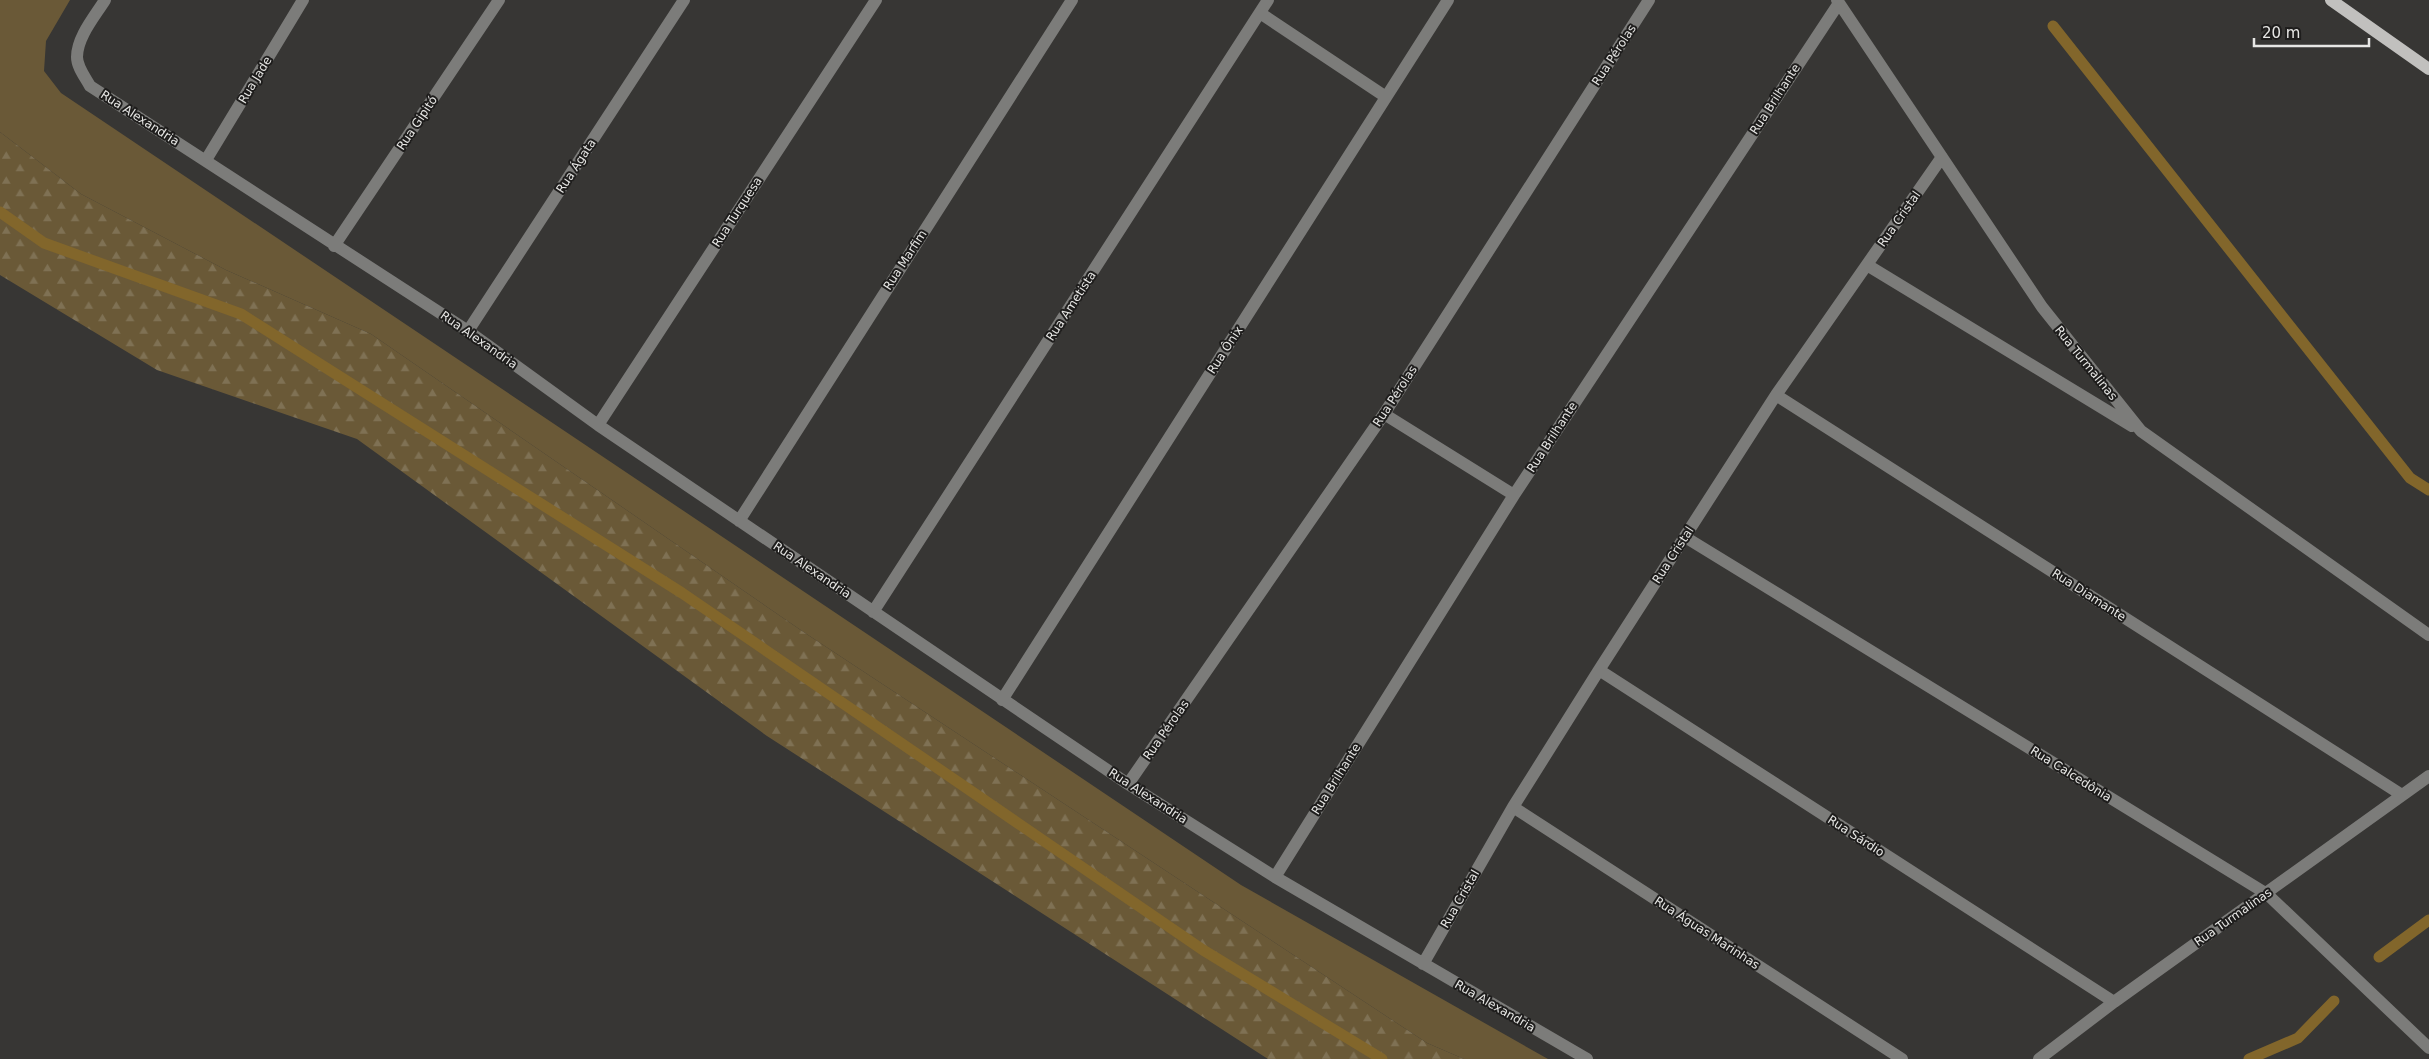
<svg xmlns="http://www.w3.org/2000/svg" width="2429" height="1059" font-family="'DejaVu Sans',sans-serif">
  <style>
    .grass { fill: #6a5937 }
    .forest { fill: url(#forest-firs) }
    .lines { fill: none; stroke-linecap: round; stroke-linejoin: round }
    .stream { stroke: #82662b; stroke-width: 11 }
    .minor { stroke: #7c7c7a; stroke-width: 12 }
    .major { stroke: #c1c0be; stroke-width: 12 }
    .labels { text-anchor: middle; stroke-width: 4; stroke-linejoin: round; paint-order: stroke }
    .street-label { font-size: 12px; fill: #e7e7e5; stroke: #1e1d1c }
  </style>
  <defs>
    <pattern id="forest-firs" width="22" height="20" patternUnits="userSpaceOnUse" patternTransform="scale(1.25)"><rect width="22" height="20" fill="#6a5937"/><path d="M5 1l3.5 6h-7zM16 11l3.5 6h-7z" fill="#7f7154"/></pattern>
  </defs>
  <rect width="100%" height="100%" fill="#373634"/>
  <path class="grass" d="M 0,0 L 70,0 L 46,41 L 44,71 L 61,93 L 1241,885 L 1548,1059 L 1464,1059 L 1427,1043 L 805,633 L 371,334 L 226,270 L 81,194 L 0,132 Z"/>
  <path class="forest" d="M 0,132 L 81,194 L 226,270 L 371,334 L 805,633 L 1427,1043 L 1464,1059 L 1268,1059 L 767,736 L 357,439 L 157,370 L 0,275 Z"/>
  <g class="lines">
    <path class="stream" d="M 2053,26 L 2410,478 L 2429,490
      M 0,212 L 44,243 L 241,314 L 682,593 L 1203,950 L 1382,1059
      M 2379,957 L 2429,920
      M 2249,1059 L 2298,1038 L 2334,1001"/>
    <path class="minor" d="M 105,0 C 95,16 77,37 77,57 C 77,67 85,77 90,86 L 468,331 L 598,425 L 1128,784 L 1275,877 L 1587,1059
      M 1837,0 L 2042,307 L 2141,431 L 2429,635
      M 1260,13 L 1386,97
      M 206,160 L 303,0
      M 334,246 L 499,0
      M 1867,265 L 2132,426
      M 468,331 L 684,0
      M 1776,395 L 2402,795
      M 1384,414 L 1514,495
      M 598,425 L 876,0
      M 739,521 L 1072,0
      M 1685,537 L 2267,894 L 2429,1048
      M 873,612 L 1268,0
      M 1599,670 L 2114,1002
      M 1002,700 L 1448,0
      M 1128,784 L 1384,414 L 1649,0
      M 1513,807 L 1902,1059
      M 1275,877 L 1514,495 L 1839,3
      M 1423,964 L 1513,807 L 1599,670 L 1776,395 L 1942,157
      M 2039,1059 L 2114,1002 L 2429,776"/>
    <path class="major" d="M 2331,0 L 2429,69"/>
  </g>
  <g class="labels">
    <g class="street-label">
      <text transform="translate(1614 55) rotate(-57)" y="4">Rua Pérolas</text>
      <text transform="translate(255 80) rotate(-59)" y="4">Rua Jade</text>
      <text transform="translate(1775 99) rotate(-57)" y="4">Rua Brilhante</text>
      <text transform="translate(140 118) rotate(33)" y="4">Rua Alexandria</text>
      <text transform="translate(417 123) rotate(-56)" y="4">Rua Gipitó</text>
      <text transform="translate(576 166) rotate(-57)" y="4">Rua Ágata</text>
      <text transform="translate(737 212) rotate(-57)" y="4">Rua Turquesa</text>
      <text transform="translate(1899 219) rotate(-55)" y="4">Rua Cristal</text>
      <text transform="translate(905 260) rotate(-57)" y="4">Rua Marfim</text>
      <text transform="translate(1071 306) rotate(-57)" y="4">Rua Ametista</text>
      <text transform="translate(479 340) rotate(35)" y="4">Rua Alexandria</text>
      <text transform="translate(1225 350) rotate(-57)" y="4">Rua Ônix</text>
      <text transform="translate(2086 363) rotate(51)" y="4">Rua Turmalinas</text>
      <text transform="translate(1395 396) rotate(-57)" y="4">Rua Pérolas</text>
      <text transform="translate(1552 437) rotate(-57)" y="4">Rua Brilhante</text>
      <text transform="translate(1673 555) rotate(-57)" y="4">Rua Cristal</text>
      <text transform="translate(812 570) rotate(34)" y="4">Rua Alexandria</text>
      <text transform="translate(2089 595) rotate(33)" y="4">Rua Diamante</text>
      <text transform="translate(1166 730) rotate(-55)" y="4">Rua Pérolas</text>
      <text transform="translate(2071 774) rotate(32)" y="4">Rua Calcedônia</text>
      <text transform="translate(1336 779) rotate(-58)" y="4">Rua Brilhante</text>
      <text transform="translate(1148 796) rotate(33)" y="4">Rua Alexandria</text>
      <text transform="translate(1856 836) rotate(33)" y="4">Rua Sárdio</text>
      <text transform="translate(1460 899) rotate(-60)" y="4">Rua Cristal</text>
      <text transform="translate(2233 917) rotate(-35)" y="4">Rua Turmalinas</text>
      <text transform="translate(1707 933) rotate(33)" y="4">Rua Águas Marinhas</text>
      <text transform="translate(1495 1006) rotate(30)" y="4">Rua Alexandria</text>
    </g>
  </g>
  <path d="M2254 38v8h115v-8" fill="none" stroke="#e7e7e5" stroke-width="2.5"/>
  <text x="2262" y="38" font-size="15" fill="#e7e7e5" stroke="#1e1d1c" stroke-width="4" paint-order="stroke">20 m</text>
</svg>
